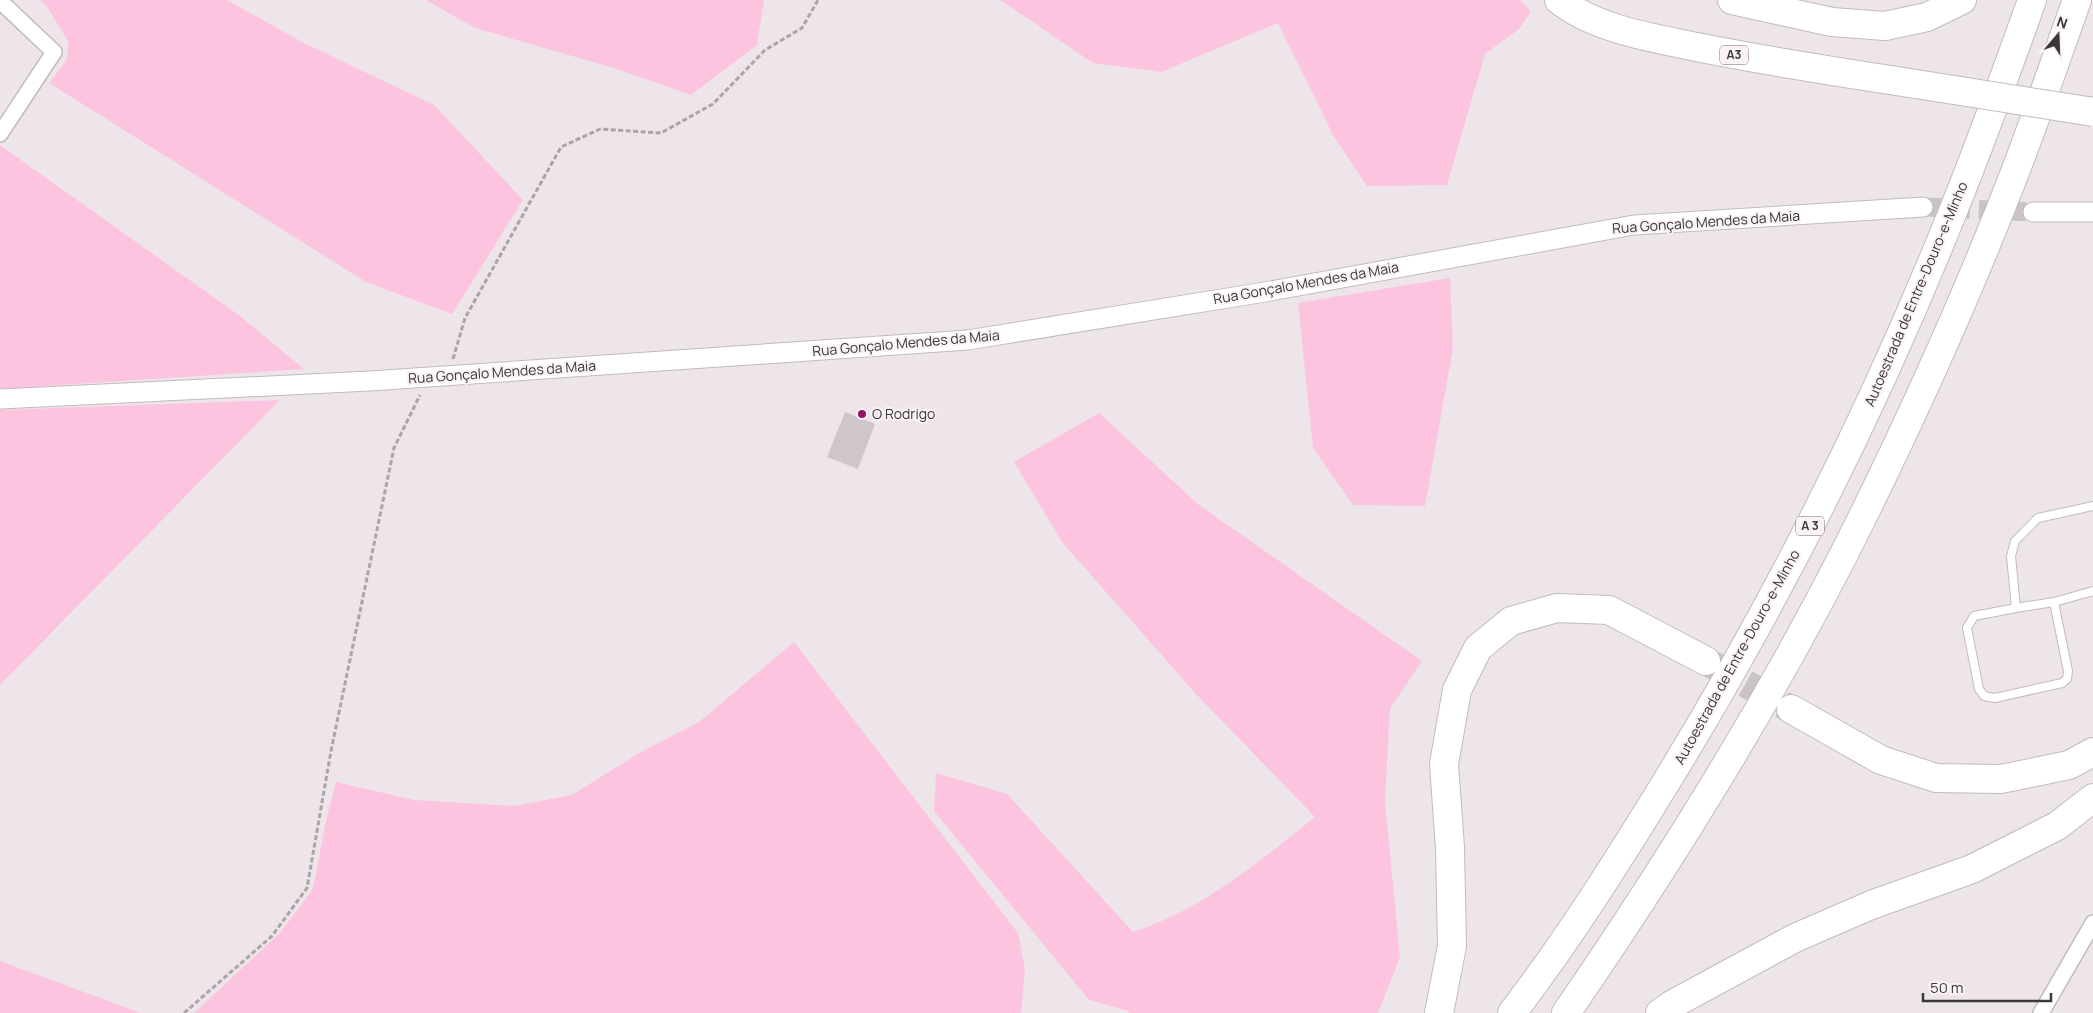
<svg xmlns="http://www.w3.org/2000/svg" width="2093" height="1013" font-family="Manrope,sans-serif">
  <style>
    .green { fill: #fdc4e0 }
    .building { fill: #cec6ca }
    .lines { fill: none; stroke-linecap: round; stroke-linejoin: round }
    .tertiary-tunnel { stroke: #c9c2c6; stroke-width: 19; stroke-dasharray: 19 9; stroke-linecap: butt }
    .motorway-tunnel { stroke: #c9c2c6; stroke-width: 28; stroke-dasharray: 28 14; stroke-linecap: butt }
    .service-casing { stroke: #c2bbbe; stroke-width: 10 }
    .minor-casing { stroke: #c2bbbe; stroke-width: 18 }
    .tertiary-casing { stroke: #c2bbbe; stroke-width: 21 }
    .motorway-casing { stroke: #c2bbbe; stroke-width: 30 }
    .path { stroke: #aba5a8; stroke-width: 3; stroke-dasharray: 5 2.5; stroke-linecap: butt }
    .service { stroke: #fff; stroke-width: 8 }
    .minor { stroke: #fff; stroke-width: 15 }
    .tertiary { stroke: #fff; stroke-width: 19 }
    .motorway { stroke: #fff; stroke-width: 28 }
    .motorway-bridge-casing { stroke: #c2bbbe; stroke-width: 30; stroke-linecap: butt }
    .motorway-bridge { stroke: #fff; stroke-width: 28 }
    .poi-dot { fill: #971268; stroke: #faf2f6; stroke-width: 2 }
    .labels { text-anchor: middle; stroke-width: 4; stroke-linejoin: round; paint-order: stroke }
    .shield { fill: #faf2f6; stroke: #746f71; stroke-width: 1 }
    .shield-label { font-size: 12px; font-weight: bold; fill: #3a3738 }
    .street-label { font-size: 14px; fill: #3a3738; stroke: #faf2f6 }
    .poi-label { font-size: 14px; fill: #3a3738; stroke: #faf2f6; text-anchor: start }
  </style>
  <rect width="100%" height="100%" fill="#ede5e9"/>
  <path class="green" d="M 39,0 L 227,0 L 304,43 L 434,105 L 523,200 L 452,314 L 366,282 L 49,83 L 67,59 L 68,41 L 46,5 Z
    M 426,0 L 764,0 L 757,45 L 691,95 L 614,68 L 475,28 Z
    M 1000,0 L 1520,0 L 1531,11 L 1519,29 L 1485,54 L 1447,185 L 1367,186 L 1333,135 L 1278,23 L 1161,72 L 1093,63 Z
    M 0,145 L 240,316 L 304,369 L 0,389 Z
    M 1450,278 L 1453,348 L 1425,506 L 1353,505 L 1313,448 L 1298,303 Z
    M 280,400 L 0,685 L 0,410 Z
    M 1099,413 L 1199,505 L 1422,661 L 1390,709 L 1385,802 L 1400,957 L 1378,1013 L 1129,1013 L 1128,1011 L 1089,1000 L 934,811 L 936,773 L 1007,794 L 1133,932 C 1202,910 1259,862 1315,817 L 1195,693 L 1062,542 L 1014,462 Z
    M 794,642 L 1018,933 L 1025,970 L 1021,1013 L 194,1013 L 280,933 L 313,889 L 327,816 L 336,782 L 414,800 L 514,806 L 572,795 L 639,753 L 699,722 Z
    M 0,961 L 141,1013 L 0,1013 Z"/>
  <path class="building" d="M 845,412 L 875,424 L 858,469 L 827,457 Z"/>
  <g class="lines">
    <path class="tertiary-tunnel" d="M 1923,207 L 2033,212"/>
    <path class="motorway-tunnel" d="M 1709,663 L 1787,707"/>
    <g class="service-casing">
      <path id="service" d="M 2093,506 L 2038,518 L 2015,541 L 2011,556 L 2016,608 L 2054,602 L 2093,591
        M 2016,608 L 1974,616 L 1967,628 L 1979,689 L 1984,696 L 1995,698 L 2062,683 L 2067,679 L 2068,671 L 2054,602"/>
    </g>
    <g class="minor-casing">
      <path id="minor" d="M 0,1 L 54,52 L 0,134
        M 2041,1013 L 2093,923"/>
    </g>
    <g class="tertiary-casing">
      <path id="tertiary" d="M 2033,212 L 2093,212
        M 0,399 L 370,381 L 968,340 L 1265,292 L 1634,225 L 1923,207"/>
    </g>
    <g class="motorway-casing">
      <path id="motorway" d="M 1559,0 C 1592,27 1647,37 1687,45 C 1763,61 1839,72 1916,84
        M 1732,0 L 1832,22 L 1885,26 L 1927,17 L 1962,0
        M 1791,709 L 1881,760 L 1936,778 L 2001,779 L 2069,765 L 2093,752
        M 1439,1013 L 1452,946 L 1450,848 L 1444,764 L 1457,690 L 1478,648 L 1511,621 L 1557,608 L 1609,610 L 1706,661
        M 1512,1013 C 1568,940 1617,862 1665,784 C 1774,606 1869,419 1947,226 C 1978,151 2005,76 2032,0
        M 1566,1013 C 1676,853 1779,687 1865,512 C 1920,400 1972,284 2017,167 C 2038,112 2057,56 2077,0
        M 1660,1013 L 1673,1004 L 1795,938 L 1871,905 L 1972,869 L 2057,826 L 2093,798"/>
    </g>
    <path class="path" d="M 453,359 L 465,318 L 561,147 L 600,129 L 661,133 L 713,104 L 765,50 L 802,28 L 818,0
      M 184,1013 L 272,936 L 307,888 L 331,751 L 394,448 L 420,395"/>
    <use href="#service" class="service"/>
    <use href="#minor" class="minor"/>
    <use href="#tertiary" class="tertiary"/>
    <use href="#motorway" class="motorway"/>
    <g class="motorway-bridge-casing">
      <path id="motorway-bridge" d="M 1916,84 L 2093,112"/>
    </g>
    <use href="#motorway-bridge" class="motorway-bridge"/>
  </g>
  <circle class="poi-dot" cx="862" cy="414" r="5"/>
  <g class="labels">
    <g class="shield">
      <rect x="1720" y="45.5" width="28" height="19" rx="4"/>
      <rect x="1796" y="516.5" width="28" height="19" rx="4"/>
    </g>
    <g class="shield-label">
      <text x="1734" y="59">A3</text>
      <text x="1810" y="530">A 3</text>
    </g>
    <g class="street-label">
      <text transform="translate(1706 222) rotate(-4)" y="5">Rua Gonçalo Mendes da Maia</text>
      <text transform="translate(1306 283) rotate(-10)" y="5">Rua Gonçalo Mendes da Maia</text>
      <text transform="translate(1916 294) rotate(-67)" y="5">Autoestrada de Entre-Douro-e-Minho</text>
      <text transform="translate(906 343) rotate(-5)" y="5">Rua Gonçalo Mendes da Maia</text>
      <text transform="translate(502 372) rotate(-4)" y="5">Rua Gonçalo Mendes da Maia</text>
      <text transform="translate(1737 657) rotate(-61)" y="5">Autoestrada de Entre-Douro-e-Minho</text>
    </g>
    <g class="poi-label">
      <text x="872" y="419">O Rodrigo</text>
    </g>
  </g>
  <g transform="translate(2058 35) rotate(19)" stroke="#faf2f6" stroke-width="4" paint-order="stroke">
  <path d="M0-4L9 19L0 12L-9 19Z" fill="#3a3738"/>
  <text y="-8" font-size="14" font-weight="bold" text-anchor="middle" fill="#3a3738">N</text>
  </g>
  <path d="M1923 993v8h128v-8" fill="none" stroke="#3a3738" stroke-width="2.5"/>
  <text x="1930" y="993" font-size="15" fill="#3a3738" stroke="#faf2f6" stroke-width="4" paint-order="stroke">50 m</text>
</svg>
